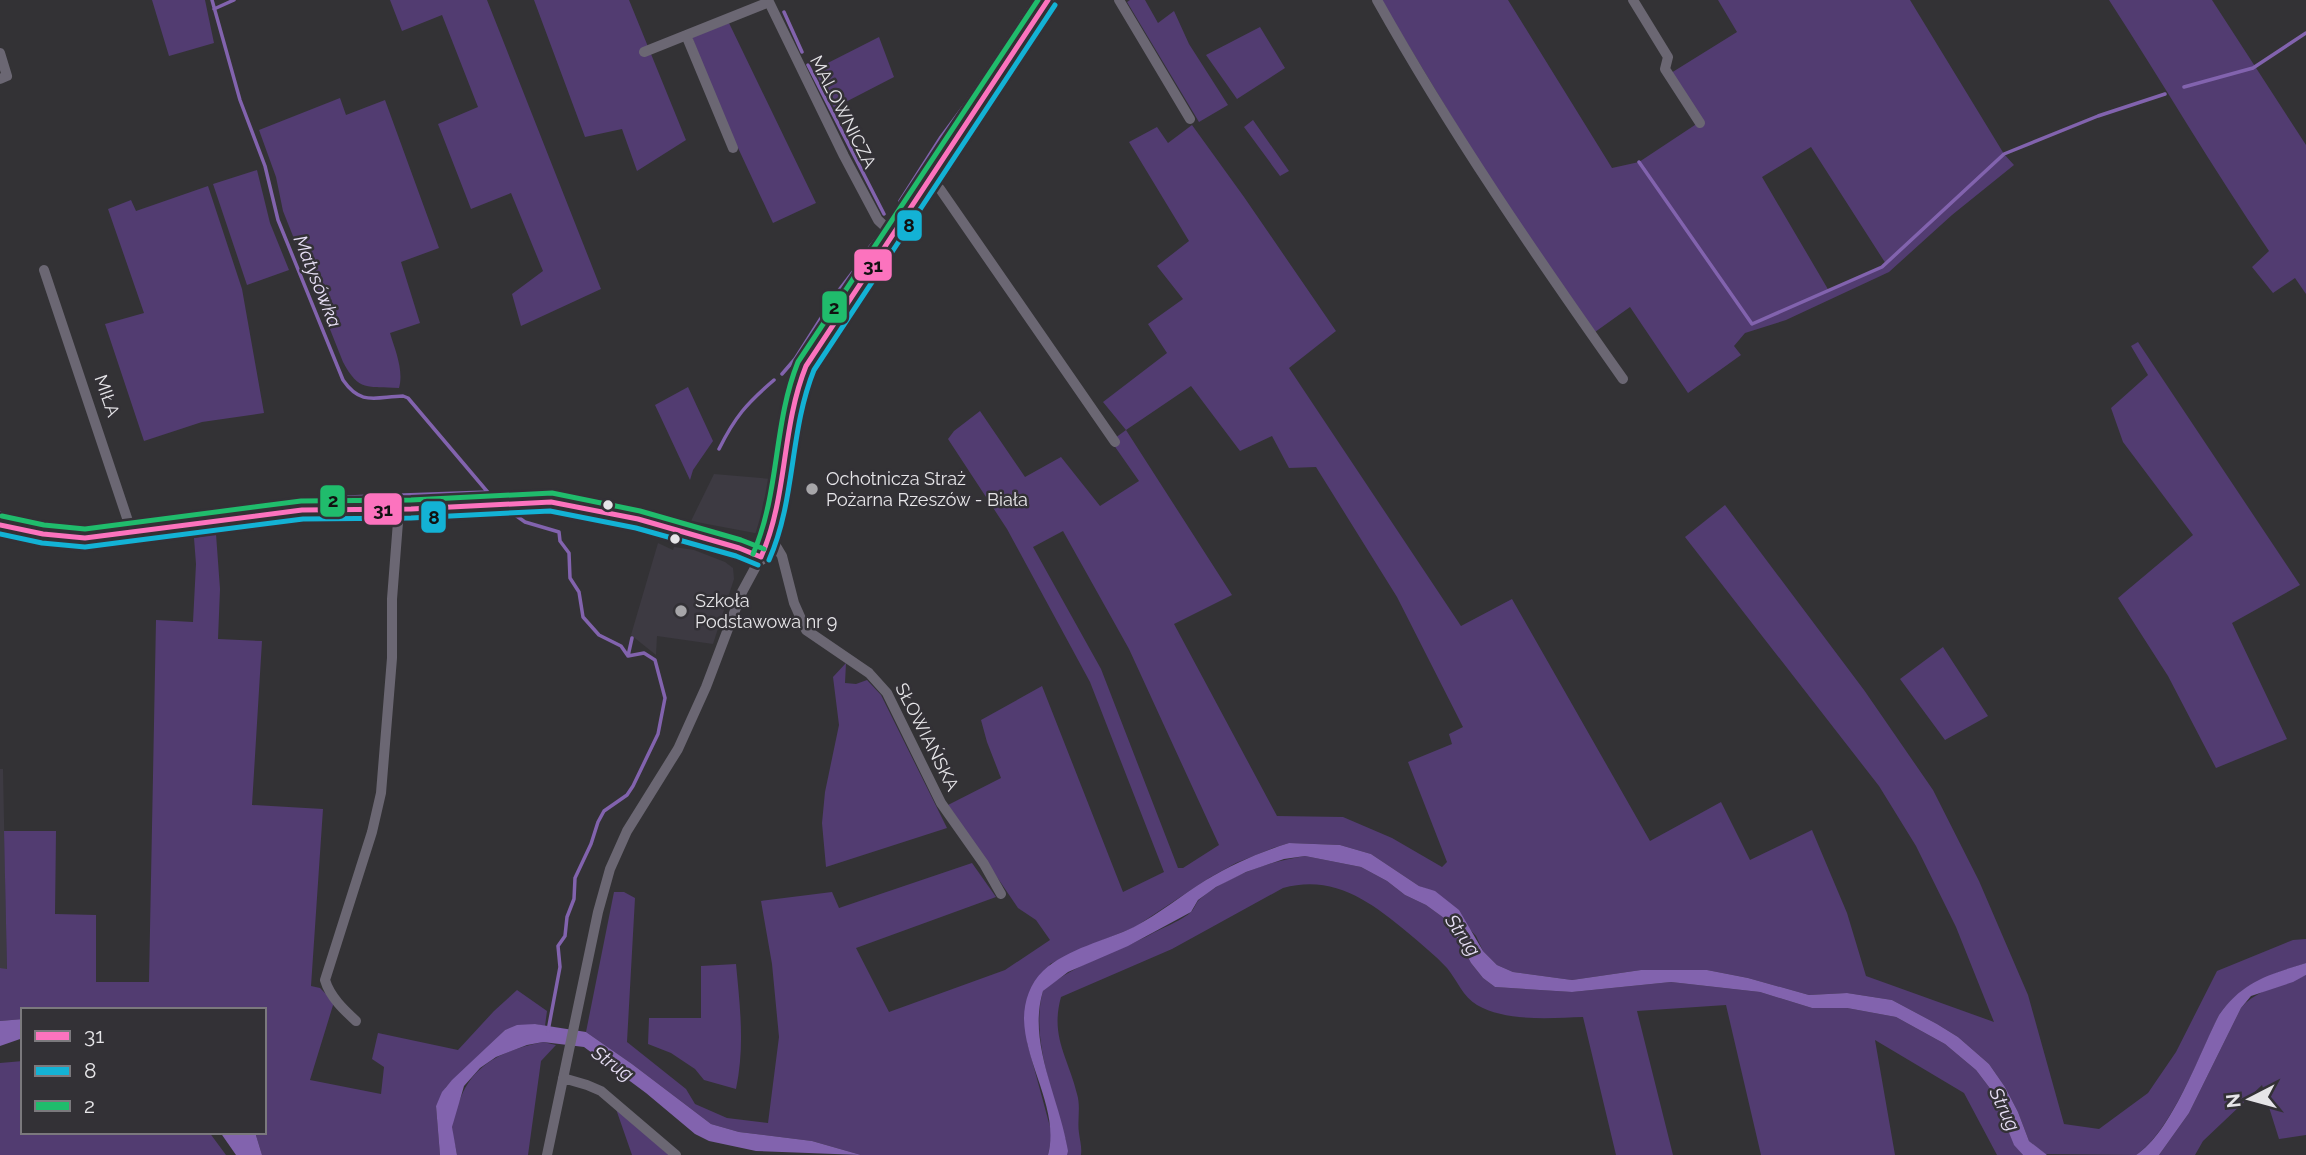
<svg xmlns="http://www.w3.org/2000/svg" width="2306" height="1155" font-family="Raleway,sans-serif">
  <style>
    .built { fill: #3d3a42 }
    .green { fill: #523c71; fill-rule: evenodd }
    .water { fill: #8263ae }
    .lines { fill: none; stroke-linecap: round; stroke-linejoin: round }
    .stream { stroke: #8263ae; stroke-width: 3.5 }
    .street { stroke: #6b6773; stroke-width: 10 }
    .secondary { stroke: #6e6976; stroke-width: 16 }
    .bus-1-casing { stroke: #333136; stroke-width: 10 }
    .bus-2-casing { stroke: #333136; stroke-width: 10 }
    .bus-3-casing { stroke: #333136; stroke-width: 10 }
    .bus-1 { stroke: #fc73be; stroke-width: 5 }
    .bus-2 { stroke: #13b2d5; stroke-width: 5 }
    .bus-3 { stroke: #20bc6c; stroke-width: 5 }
    .poi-dot { fill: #a7a6a9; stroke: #333136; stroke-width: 2.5 }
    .bus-dot { fill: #e6e5e8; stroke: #333136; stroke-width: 2.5 }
    .labels { text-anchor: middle; stroke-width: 5; stroke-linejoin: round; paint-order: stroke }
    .street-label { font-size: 18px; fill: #e6e5e8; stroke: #333136 }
    .poi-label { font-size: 18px; fill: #e6e5e8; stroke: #333136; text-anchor: start }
    .water-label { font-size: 19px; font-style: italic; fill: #e7dff5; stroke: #333136 }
    .line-badge { stroke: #333136; stroke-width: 2.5 }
    .pale-badge-label { font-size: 19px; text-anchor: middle; font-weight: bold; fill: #111 }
  </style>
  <rect width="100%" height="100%" fill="#333235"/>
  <path class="built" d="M 714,474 L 772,479 L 768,487 L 763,504 L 760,534 L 691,521 Z
    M 658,543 L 673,550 L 674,547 L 694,550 L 725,562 L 733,568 L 734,579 L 713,644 L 657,636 L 656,655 L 631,635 Z
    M 0,769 L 3,769 L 7,970 L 0,968 Z"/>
  <path class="green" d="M 152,0 L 205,0 L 214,43 L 169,56 Z
    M 390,0 L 487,0 L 601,289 L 521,326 L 512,294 L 543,271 L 511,193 L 471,209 L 438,124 L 478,107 L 442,15 L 402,31 Z
    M 534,0 L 629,0 L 686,140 L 637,171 L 622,129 L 585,137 Z
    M 1130,0 L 1145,0 L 1158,23 L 1174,11 L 1189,44 L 1228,105 L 1199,122 L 1127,2 Z
    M 1381,0 L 1508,0 L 1612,168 L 1639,162 L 1701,121 L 1671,73 L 1737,32 L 1718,0 L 1910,0 L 2004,154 L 2014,165 L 1952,215 L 1889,272 L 1786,320 L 1745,333 L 1734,346 L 1741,355 L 1688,393 L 1630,307 L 1595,332 L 1496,190 ZM 1811,147 L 1886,264 L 1829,291 L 1762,177 Z
    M 2109,0 L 2212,0 L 2306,145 L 2306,294 L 2295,278 L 2273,293 L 2252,267 L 2269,251 C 2213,169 2163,83 2109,0 Z
    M 729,23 L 816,203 L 773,223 L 719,107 L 692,37 Z
    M 1260,27 L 1285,68 L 1237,99 L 1206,55 Z
    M 879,37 L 894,77 L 834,108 L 814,70 Z
    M 340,98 L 346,115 L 385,100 L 439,248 L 401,262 L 420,323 L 390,333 C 395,350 404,370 399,388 C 367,386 359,392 343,362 L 283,211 L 276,177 L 259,130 Z
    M 1253,120 L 1289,171 L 1280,176 L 1244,127 Z
    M 1192,125 L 1244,197 L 1336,331 L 1289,368 L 1461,626 L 1512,599 L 1650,841 L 1721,802 L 1750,860 L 1812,830 L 1847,913 L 1866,976 L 1994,1022 L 1956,927 L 1916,846 L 1879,786 L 1685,537 L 1725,505 L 1864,690 L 1933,790 L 1979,881 L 2028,995 L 2064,1124 L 2099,1129 L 2148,1093 L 2176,1052 L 2217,971 L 2293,940 L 2306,939 L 2306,963 C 2270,975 2242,983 2219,1015 C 2200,1054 2171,1132 2136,1155 L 2044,1154 L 2029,1141 L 2018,1112 L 2005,1087 L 1989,1064 L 1958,1037 L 1937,1024 L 1892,1000 L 1847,993 L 1809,995 L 1748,978 L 1707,970 L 1641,970 L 1572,980 L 1513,972 L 1497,965 L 1483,951 L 1476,936 L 1435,892 L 1419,886 L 1371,854 L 1340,845 L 1289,843 L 1273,848 L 1236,863 L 1209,878 L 1135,927 L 1083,948 L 1050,964 L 1027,1042 L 1052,1134 L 1048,1155 L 861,1155 L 812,1141 L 739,1132 L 711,1124 L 632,1064 L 586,1032 L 614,892 L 624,892 L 635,898 L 627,1042 L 686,1089 L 695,1104 L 727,1118 L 768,1123 L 779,1037 L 772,964 L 761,901 L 832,892 L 839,908 L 972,863 L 996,897 L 856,948 L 889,1012 L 1005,970 L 1050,940 L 1036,920 L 1018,908 L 948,805 L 1001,778 L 987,742 L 981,720 L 1042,686 L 1123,892 L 1164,872 L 1090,682 L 1007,529 L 948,439 L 954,431 L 980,411 L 1025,477 L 1061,457 L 1100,506 L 1139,481 L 1111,441 L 1126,430 L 1103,402 L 1167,353 L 1148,324 L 1183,299 L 1157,266 L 1189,241 L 1129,142 L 1157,127 L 1168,143 ZM 1191,386 L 1240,451 L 1272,436 L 1289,468 L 1316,467 L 1397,597 L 1463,727 L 1449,734 L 1452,744 L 1408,762 L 1447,862 L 1442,867 L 1392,838 L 1343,817 L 1277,816 L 1174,624 L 1232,595 L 1126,430 ZM 1063,531 L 1129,649 L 1219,845 L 1183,868 L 1178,868 L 1101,669 L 1033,547 Z
    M 257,170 L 270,223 L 289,270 L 247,285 L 213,184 Z
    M 208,186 L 242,289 L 264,413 L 202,422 L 144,441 L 105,324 L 144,313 L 108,209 L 131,200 L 136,211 Z
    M 2138,342 L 2300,585 L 2232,623 L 2287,739 L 2216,768 L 2168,676 L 2118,598 L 2193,535 L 2123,442 L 2111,408 L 2148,375 L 2131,346 Z
    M 688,387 L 713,441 L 693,470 L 690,480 L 655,405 Z
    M 216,534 L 220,589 L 218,639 L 262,641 L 252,805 L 323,809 L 311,986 L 320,988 L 334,1002 L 310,1080 L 381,1094 L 384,1067 L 372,1059 L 378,1033 L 458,1050 L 494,1011 L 517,990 L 547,1011 L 545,1026 L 535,1024 L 505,1030 L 446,1087 L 436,1106 L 440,1155 L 262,1155 L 255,1132 L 264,1132 L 264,1010 L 23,1010 L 23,1019 L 0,1021 L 0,968 L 7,969 L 4,831 L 56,831 L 55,914 L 96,915 L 96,982 L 149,982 L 156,620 L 193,622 L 196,564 L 194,538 Z
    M 1943,647 L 1988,716 L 1945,740 L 1900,679 Z
    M 846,663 L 845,683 L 856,684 L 867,680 L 881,695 L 947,828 L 826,867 L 822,823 L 825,792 L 839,725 L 833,677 Z
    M 1305,856 L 1361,867 L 1387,881 L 1405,895 L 1426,905 L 1448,921 L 1471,963 L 1483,978 L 1495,987 L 1572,992 L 1671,982 L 1760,992 L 1812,1008 L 1847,1008 L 1896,1017 L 1945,1044 L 1976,1070 L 1992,1091 L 2014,1144 L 2023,1155 L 1997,1155 L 1964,1093 L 1875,1040 L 1895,1155 L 1761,1155 L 1726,1005 L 1637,1011 L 1673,1155 L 1616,1155 L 1583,1017 C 1551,1018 1506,1022 1477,1005 C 1463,997 1457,980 1447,968 C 1435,955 1421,944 1407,932 C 1370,901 1333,874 1283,888 L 1172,949 L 1061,997 C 1050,1037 1068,1057 1077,1094 C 1081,1107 1077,1120 1079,1133 C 1080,1141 1082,1147 1081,1155 L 1067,1155 L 1066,1141 C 1054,1096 1030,1036 1043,991 C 1074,963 1117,953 1153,933 C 1163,928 1184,919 1191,912 C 1195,908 1196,902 1200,899 C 1226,876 1271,861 1305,856 Z
    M 736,964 C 740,1007 745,1046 736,1089 L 704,1080 L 695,1069 L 671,1053 L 648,1044 L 649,1018 L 701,1018 L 701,966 Z
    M 2306,975 L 2306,1135 L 2279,1139 L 2262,1085 L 2203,1141 L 2195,1155 L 2159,1155 L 2189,1113 L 2241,1008 C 2258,988 2284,986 2306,975 Z
    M 543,1042 L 556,1045 L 541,1061 L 528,1155 L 457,1155 C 456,1146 452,1137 452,1128 C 452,1118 457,1106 461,1097 C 475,1062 508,1049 543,1042 Z
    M 23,1061 L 23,1132 L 209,1132 L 226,1155 L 0,1155 L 0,1063 Z
    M 616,1109 L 669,1155 L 632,1155 Z"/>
  <path class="water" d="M 1289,843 L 1340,845 L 1371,854 L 1419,886 L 1435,891 L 1459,910 L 1483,951 L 1497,965 L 1513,972 L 1572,980 L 1641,970 L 1707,970 L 1748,978 L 1809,995 L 1847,993 L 1892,1000 L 1937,1024 L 1958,1037 L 1989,1064 L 2005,1087 L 2018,1112 L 2029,1141 L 2047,1155 L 2023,1155 L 2014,1145 L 1992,1091 L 1976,1070 L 1945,1044 L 1896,1017 L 1847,1008 L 1812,1008 L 1760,992 L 1671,982 L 1572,992 L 1495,987 L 1483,978 L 1471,963 L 1448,921 L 1426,905 L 1405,895 L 1387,881 L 1361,867 L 1305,856 L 1284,859 L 1246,872 L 1216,887 L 1198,900 L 1191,912 L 1128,946 L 1068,972 L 1043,991 C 1027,1043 1060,1099 1068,1151 L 1067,1155 L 1048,1155 C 1060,1110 1025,1065 1024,1019 C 1024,1002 1030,983 1043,971 C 1068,948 1105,941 1134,927 C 1159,914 1182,895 1206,880 C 1232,864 1260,852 1289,843 Z
    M 2306,963 L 2306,975 L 2293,982 L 2251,996 L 2241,1008 L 2189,1113 L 2159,1155 L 2136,1155 C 2172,1132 2199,1054 2219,1015 C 2243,981 2268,975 2306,963 Z
    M 23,1019 L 23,1038 L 0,1046 L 0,1021 Z
    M 535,1024 L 586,1032 L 632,1064 L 711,1124 L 739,1132 L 812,1141 L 861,1155 L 756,1151 L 709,1141 L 695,1134 L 646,1093 L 584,1047 L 543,1042 L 527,1045 L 496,1057 L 480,1068 L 464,1086 L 452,1127 L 457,1155 L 440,1155 L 436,1106 L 442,1092 L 452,1080 L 505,1030 L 517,1025 Z
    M 220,1132 L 255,1132 L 262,1155 L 236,1155 Z"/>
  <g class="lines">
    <path class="stream" d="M 212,0 L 240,100 L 265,166 L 278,220 L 343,380 C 361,406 375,397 403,396 L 408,398 L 491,496
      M 214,9 L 234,0
      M 784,12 L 802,52
      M 808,65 L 884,214
      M 2184,87 L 2253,68 L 2306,33
      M 1639,162 L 1752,324 L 1882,267 L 2004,154 L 2098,116 L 2165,94
      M 900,201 L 941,137 L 967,102 L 1030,7
      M 862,257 L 880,234
      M 836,294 L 856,268
      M 782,374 L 795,359 L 823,315
      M 719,449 C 735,417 746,404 774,380
      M 293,499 L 487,492
      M 511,512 L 525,522 L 559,532 L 560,541 L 569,553 L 570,578 L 579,592 L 583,617 L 599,635 L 621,646 L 628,656 L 644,653 L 655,660 L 665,698 L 658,734 L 633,786 L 627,795 L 604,811 L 598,822 L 591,844 L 575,878 L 574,899 L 567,917 L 565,936 L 558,946 L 560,967 L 548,1031
      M 0,513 L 66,528 L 118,525
      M 145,521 L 271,503
      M 628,656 L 632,638"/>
    <path class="street" d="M 768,0 L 844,156 L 878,220 L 893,234
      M 1119,0 L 1190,119
      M 1377,0 C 1451,132 1536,256 1623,379
      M 1633,0 L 1668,57 L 1665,69 L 1700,123
      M 686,35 L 733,148
      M 644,52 L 769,2
      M 0,53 L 7,76 L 0,79
      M 929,181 L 940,189 L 1115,442
      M 44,270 L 132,533
      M 768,543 L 776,546 L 782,556 L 794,603 L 806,630 L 869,673 L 887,693 L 941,803 L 984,864 L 1001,894
      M 356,1021 C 344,1010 330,997 325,980 L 372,832 L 381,793 L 392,658 L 392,599 L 399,509
      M 563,1078 L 587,1085 L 601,1091 L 676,1155
      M 547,1155 L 598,912 L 610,869 L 627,831 L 678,749 L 706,687 L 742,592 L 761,557"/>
    <path class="secondary" d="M 0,525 L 43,534 L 85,538 L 302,510 L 411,509 L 551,502 L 638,519 L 739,548 L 761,557 C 793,498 776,426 806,366 L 1048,0"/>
    <g class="bus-1-casing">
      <path id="bus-1" d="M 0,525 L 43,534 L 85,538 L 302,510 L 411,509 L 551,502 L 638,519 L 739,548 L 761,557
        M 761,557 C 788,496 781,428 806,366 L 1048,0"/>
    </g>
    <g class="bus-2-casing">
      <path id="bus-2" d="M 0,534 L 42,543 L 85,547 L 303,519 L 411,518 L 550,511 L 636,528 L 736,556 L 758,565
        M 769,560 C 796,499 789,432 814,370 L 1055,5"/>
    </g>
    <g class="bus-3-casing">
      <path id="bus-3" d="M 2,516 L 44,525 L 85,529 L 301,501 L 411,500 L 552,493 L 640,511 L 741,540 L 764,549
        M 753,554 C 780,492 773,424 798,362 L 1038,0"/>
    </g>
    <use href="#bus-1" class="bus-1"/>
    <use href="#bus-2" class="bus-2"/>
    <use href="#bus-3" class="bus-3"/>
  </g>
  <g class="poi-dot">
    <circle cx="812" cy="489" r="7"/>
    <circle cx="681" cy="611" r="7"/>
  </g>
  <g class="bus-dot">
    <circle cx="608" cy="505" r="6"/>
    <circle cx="675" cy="539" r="6"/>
  </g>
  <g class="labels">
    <g class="street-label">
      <text transform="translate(843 112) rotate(63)" y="6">MALOWNICZA</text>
      <text transform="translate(107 396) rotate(71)" y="6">MIŁA</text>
      <text transform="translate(927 737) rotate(63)" y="6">SŁOWIAŃSKA</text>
    </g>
    <g class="poi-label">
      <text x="826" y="485">Ochotnicza Straż<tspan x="826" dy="21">Pożarna Rzeszów - Biała</tspan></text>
      <text x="695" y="607">Szkoła<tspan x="695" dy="21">Podstawowa nr 9</tspan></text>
    </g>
    <g class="water-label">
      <text transform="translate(318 281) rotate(68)" y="7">Matysówka</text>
      <text transform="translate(1463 935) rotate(55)" y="7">Strug</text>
      <text transform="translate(613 1063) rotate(35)" y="7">Strug</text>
      <text transform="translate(2005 1109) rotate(64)" y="7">Strug</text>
    </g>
  </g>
  <g class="line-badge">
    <rect x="896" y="209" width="27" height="33" rx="7" fill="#13b2d5"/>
    <rect x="853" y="248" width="40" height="34" rx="7" fill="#fc73be"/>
    <rect x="821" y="290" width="27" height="34" rx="7" fill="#20bc6c"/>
    <rect x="319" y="484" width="27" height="34" rx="7" fill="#20bc6c"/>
    <rect x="363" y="492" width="40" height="34" rx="7" fill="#fc73be"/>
    <rect x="420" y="500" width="27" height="34" rx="7" fill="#13b2d5"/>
  </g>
  <g class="pale-badge-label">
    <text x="909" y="232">8</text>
    <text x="873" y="272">31</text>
    <text x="834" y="314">2</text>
    <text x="333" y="507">2</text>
    <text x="383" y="516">31</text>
    <text x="434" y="524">8</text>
  </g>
  <rect x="21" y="1008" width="245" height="126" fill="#333136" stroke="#7b797d" stroke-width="2"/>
  <rect x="35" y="1031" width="35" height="10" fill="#fc73be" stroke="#7b797d" stroke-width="2"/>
  <text x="84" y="1043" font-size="21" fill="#e6e5e8">31</text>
  <rect x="35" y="1066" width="35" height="10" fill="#13b2d5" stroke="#7b797d" stroke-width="2"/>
  <text x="84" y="1078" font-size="21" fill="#e6e5e8">8</text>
  <rect x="35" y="1101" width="35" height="10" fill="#20bc6c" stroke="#7b797d" stroke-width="2"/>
  <text x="84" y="1113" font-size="21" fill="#e6e5e8">2</text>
  <g transform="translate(2250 1099) rotate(264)" stroke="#333136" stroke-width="5" paint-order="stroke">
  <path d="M0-5L12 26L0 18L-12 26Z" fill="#e6e5e8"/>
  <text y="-10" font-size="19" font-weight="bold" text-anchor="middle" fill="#e6e5e8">N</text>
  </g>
</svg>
